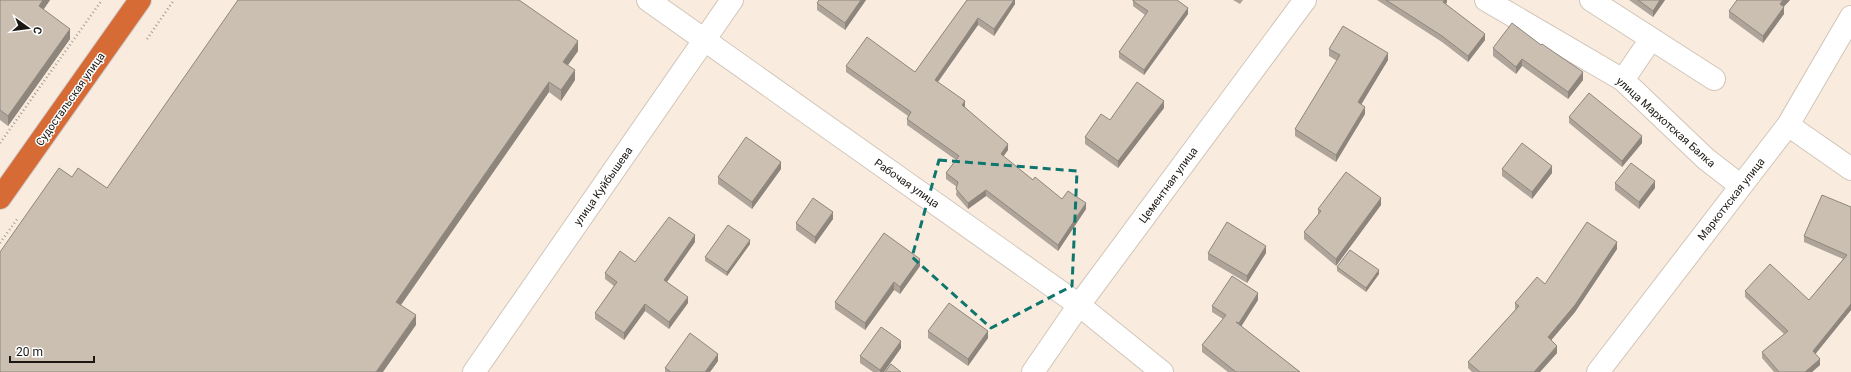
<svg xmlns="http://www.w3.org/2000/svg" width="1851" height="372" font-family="Roboto,sans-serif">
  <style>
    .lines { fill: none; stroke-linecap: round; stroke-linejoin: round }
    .street-casing { stroke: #d1c5b8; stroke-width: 24 }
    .highway-casing { stroke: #d1d1d0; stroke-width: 24 }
    .path { stroke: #a49b91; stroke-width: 2.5; stroke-dasharray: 1 3; stroke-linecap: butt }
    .street { stroke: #fff; stroke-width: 22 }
    .highway { stroke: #d66b35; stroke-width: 22 }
    .wall { fill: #afa499 }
    .shaded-wall { fill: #8e867d }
    .building { fill: #cbbfb2; stroke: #8e867d }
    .marked { fill: none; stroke: #0f766e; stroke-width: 3; stroke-dasharray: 8 5; stroke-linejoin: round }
    .labels { text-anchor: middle; stroke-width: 3; stroke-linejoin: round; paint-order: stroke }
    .street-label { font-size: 11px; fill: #1b1712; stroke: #fff }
  </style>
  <rect width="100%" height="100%" fill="#f9ecdf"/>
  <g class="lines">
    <g class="street-casing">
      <path id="street" d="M 648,0 L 1079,305 L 1162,372
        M 1486,0 L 1623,80 L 1706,159 L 1741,186
        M 1591,0 L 1714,79
        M 1623,80 L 1651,39
        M 1788,125 L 1851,169
        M 474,372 L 732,0
        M 1033,372 L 1079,305 L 1305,0
        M 1598,372 L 1788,125 L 1851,17"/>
    </g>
    <g class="highway-casing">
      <path id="highway" d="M 0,198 L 140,0"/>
    </g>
    <path class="path" d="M 147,39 L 174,0
      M 0,143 L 102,0
      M 0,243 L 18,218"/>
    <use href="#street" class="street"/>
    <use href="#highway" class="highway"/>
  </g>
  <path class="wall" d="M 0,0 L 50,0 L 43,10 L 70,39 L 8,126 L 0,120 Z
    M 866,0 L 845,30 L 817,10 L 817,3 Z
    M 967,0 L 1015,0 L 1015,4 L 994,36 L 978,25 L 938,82 L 965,107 L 1008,150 L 1003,156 L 1033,180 L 1062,199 L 1086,209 L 1058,251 L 986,196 L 968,209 L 956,195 L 957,187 L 946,179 L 946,173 L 956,160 L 907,125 L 907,119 L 908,116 L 846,72 L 846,66 L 915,72 Z
    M 1233,0 L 1243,0 L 1240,4 Z
    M 1377,0 L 1447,0 L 1447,2 L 1446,4 L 1485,40 L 1468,62 L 1442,42 Z
    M 1629,0 L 1665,0 L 1653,17 Z
    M 1737,0 L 1790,0 L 1784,6 L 1784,14 L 1763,43 L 1729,18 L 1729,11 Z
    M 1133,1 L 1188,14 L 1144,75 L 1119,58 L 1119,52 L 1145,15 L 1133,6 Z
    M 1541,45 L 1583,80 L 1568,99 L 1522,66 L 1516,74 L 1493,56 L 1493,48 Z
    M 1329,49 L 1388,60 L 1361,104 L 1365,114 L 1336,162 L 1295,136 L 1295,129 L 1337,61 L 1329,56 Z
    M 578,51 L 568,65 L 575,80 L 561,101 L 549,92 L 401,305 L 416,325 L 72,177 L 107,188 Z
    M 1164,108 L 1118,168 L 1085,144 L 1085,137 L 1110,120 Z
    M 1569,117 L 1642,143 L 1622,167 L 1569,123 Z
    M 781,169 L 752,209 L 718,184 L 718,177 Z
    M 1502,169 L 1552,173 L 1532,199 L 1502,176 Z
    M 1615,183 L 1655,188 L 1639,209 L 1615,190 Z
    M 1381,205 L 1336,266 L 1304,239 L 1304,232 L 1318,215 L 1318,209 Z
    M 1851,207 L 1851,310 L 1815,354 L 1820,365 L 1812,372 L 1774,372 L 1762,358 L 1762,352 L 1784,334 L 1745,297 L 1745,291 L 1809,300 L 1843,259 L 1804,242 L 1804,236 Z
    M 833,219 L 815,244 L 796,230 L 796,223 Z
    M 695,242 L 667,282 L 688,303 L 669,329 L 645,311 L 624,340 L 595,319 L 595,313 L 614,286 L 605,279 L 605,273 Z
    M 750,244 L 727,276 L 705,261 L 705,257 Z
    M 1617,249 L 1575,312 L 1551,340 L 1557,353 L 1540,372 L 1472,372 L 1468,368 L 1468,362 L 1515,310 L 1515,303 L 1545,284 Z
    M 1208,253 L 1266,253 L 1247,283 L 1208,260 Z
    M 920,266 L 900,294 L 894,290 L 865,330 L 835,309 L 835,302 Z
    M 1337,267 L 1379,274 L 1366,292 L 1337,271 Z
    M 1258,300 L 1241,326 L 1300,372 L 1228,372 L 1202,352 L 1202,345 L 1223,319 L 1212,312 L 1212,306 Z
    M 928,331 L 988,338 L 968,366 L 928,338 Z
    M 901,348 L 884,372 L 873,372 L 860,363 L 860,356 Z
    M 718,361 L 710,372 L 665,372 L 665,368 Z"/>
  <path class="shaded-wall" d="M 43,0 L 50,0 L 39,16 L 39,6 Z
    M 861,0 L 866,0 L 845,30 L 845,23 Z
    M 1014,0 L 1015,0 L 1015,4 L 994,36 L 994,29 Z
    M 1444,0 L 1447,0 L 1447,2 L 1443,9 L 1443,2 Z
    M 1660,0 L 1665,0 L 1653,17 L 1653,11 Z
    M 1783,0 L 1790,0 L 1780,11 L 1780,4 Z
    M 1784,7 L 1784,14 L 1763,43 L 1763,36 Z
    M 1188,8 L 1188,14 L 1144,75 L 1144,70 Z
    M 978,18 L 978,25 L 935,86 L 935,80 Z
    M 70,29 L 70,39 L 8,126 L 8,116 Z
    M 1485,34 L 1485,40 L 1468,62 L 1468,56 Z
    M 578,41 L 578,51 L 563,72 L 563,62 Z
    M 1388,53 L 1388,60 L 1358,110 L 1358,102 Z
    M 1522,59 L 1522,66 L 1516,74 L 1516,67 Z
    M 575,70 L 575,80 L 561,101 L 561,90 Z
    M 1583,72 L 1583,80 L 1568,99 L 1568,92 Z
    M 549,82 L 549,92 L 396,312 L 396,302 Z
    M 965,101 L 965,107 L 962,111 L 962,105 Z
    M 1164,101 L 1164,108 L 1118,168 L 1118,161 Z
    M 1365,107 L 1365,114 L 1336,162 L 1336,155 Z
    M 1642,136 L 1642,143 L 1622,167 L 1622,161 Z
    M 1008,144 L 1008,150 L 1001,160 L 1001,154 Z
    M 781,162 L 781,169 L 752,209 L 752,202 Z
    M 1552,166 L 1552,173 L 1532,199 L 1532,192 Z
    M 1655,181 L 1655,188 L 1639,209 L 1639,202 Z
    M 986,190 L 986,196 L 968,209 L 968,203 Z
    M 1381,198 L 1381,205 L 1336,266 L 1336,259 Z
    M 1086,203 L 1086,209 L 1058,251 L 1058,245 Z
    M 833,212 L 833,219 L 815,244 L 815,237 Z
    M 695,235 L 695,242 L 664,286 L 664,280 Z
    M 750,240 L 750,244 L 727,276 L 727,272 Z
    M 1617,242 L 1617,249 L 1575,312 L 1548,344 L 1548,337 Z
    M 1266,246 L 1266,253 L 1247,283 L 1247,276 Z
    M 920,259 L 920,266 L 900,294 L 900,287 Z
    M 1379,270 L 1379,274 L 1366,292 L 1366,288 Z
    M 894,282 L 894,290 L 865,330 L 865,323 Z
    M 1258,293 L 1258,300 L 1239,330 L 1239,323 Z
    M 688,297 L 688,303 L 669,329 L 669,322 Z
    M 645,304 L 645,311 L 624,340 L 624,333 Z
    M 1851,304 L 1851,310 L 1813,357 L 1813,351 Z
    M 416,315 L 416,325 L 383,372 L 376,372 Z
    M 988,331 L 988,338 L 968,366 L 968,359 Z
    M 901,341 L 901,348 L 884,372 L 880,372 L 880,370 Z
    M 1557,346 L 1557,353 L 1540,372 L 1534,372 Z
    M 718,354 L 718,361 L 710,372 L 705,372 Z
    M 1820,359 L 1820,365 L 1812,372 L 1805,372 Z"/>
  <path class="building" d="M 0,0 L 43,0 L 39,6 L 70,29 L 8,116 L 0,110 Z
    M 238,0 L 519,0 L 578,41 L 563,62 L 575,70 L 561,90 L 549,82 L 396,302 L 416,315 L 376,372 L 0,372 L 0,252 L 59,168 L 72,177 L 78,168 L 107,188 Z
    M 819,0 L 861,0 L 845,23 L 817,3 Z
    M 967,0 L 1014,0 L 994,29 L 978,18 L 935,80 L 965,101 L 962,105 L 1008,144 L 1001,154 L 1033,180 L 1035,177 L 1062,199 L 1068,191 L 1086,203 L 1058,245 L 986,190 L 968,203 L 956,189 L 958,182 L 946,173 L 959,156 L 907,119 L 911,112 L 846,66 L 867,37 L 915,72 Z
    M 1133,0 L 1177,0 L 1188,8 L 1144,70 L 1119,52 L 1148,11 L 1133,1 Z
    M 1386,0 L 1444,0 L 1443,2 L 1485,34 L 1468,56 L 1442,36 Z
    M 1638,0 L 1660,0 L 1653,11 Z
    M 1737,0 L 1783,0 L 1780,4 L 1784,7 L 1763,36 L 1729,11 Z
    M 1512,23 L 1541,45 L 1542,44 L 1583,72 L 1568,92 L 1522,59 L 1516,67 L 1493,48 Z
    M 1343,26 L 1388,53 L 1358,102 L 1365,107 L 1336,155 L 1295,129 L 1340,55 L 1329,49 Z
    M 1137,82 L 1164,101 L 1118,161 L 1085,137 L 1101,114 L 1110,120 Z
    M 1589,93 L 1642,136 L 1622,161 L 1569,117 Z
    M 746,137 L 781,162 L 752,202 L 718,177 Z
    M 1522,143 L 1552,166 L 1532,192 L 1502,169 Z
    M 1631,163 L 1655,181 L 1639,202 L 1615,183 Z
    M 1346,172 L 1381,198 L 1336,259 L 1304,232 L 1321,211 L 1318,209 Z
    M 1822,195 L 1851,207 L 1851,304 L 1813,351 L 1820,359 L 1805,372 L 1779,372 L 1762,352 L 1788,331 L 1745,291 L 1770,264 L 1809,300 L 1847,255 L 1804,236 Z
    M 813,198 L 833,212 L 815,237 L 796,223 Z
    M 669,217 L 695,235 L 664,280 L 688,297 L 669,322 L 645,304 L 624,333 L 595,313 L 617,282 L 605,273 L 620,251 L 635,262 Z
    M 1227,222 L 1266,246 L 1247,276 L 1208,253 Z
    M 1587,222 L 1617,242 L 1575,305 L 1548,337 L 1557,346 L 1534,372 L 1480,372 L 1468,362 L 1519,306 L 1515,303 L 1537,277 L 1545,284 Z
    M 728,225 L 750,240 L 727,272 L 705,257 Z
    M 884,233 L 920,259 L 900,287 L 894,282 L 865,323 L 835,302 Z
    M 1350,250 L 1379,270 L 1366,288 L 1337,267 Z
    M 1232,276 L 1258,293 L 1239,323 L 1236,322 L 1300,372 L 1236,372 L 1202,345 L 1226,315 L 1212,306 Z
    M 949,303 L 988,331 L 968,359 L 928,331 Z
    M 881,327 L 901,341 L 880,370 L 860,356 Z
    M 690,333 L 718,354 L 705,372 L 671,372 L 665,368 Z
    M 891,364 L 901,372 L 885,372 Z"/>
  <path class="marked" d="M 939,160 L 1077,171 L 1072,286 L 991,328 L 912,257 Z"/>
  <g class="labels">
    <g class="street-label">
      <text transform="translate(70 99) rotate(-55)" y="4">Судостальская улица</text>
      <text transform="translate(1666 122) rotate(42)" y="4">улица Мархотская Балка</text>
      <text transform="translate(907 183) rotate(35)" y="4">Рабочая улица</text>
      <text transform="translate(1168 185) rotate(-54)" y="4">Цементная улица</text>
      <text transform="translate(603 186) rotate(-55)" y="4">улица Куйбышева</text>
      <text transform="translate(1731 199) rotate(-52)" y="4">Маркотхская улица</text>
    </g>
  </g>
  <g transform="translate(28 28) rotate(104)" stroke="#ffffff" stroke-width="3" paint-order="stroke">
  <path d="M0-3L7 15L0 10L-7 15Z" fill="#1b1712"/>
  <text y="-6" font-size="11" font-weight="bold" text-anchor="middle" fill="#1b1712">С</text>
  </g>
  <path d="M10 356v6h84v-6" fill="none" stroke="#1b1712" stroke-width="2"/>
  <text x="16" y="356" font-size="12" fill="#1b1712" stroke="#ffffff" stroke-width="3" paint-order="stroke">20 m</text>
</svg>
